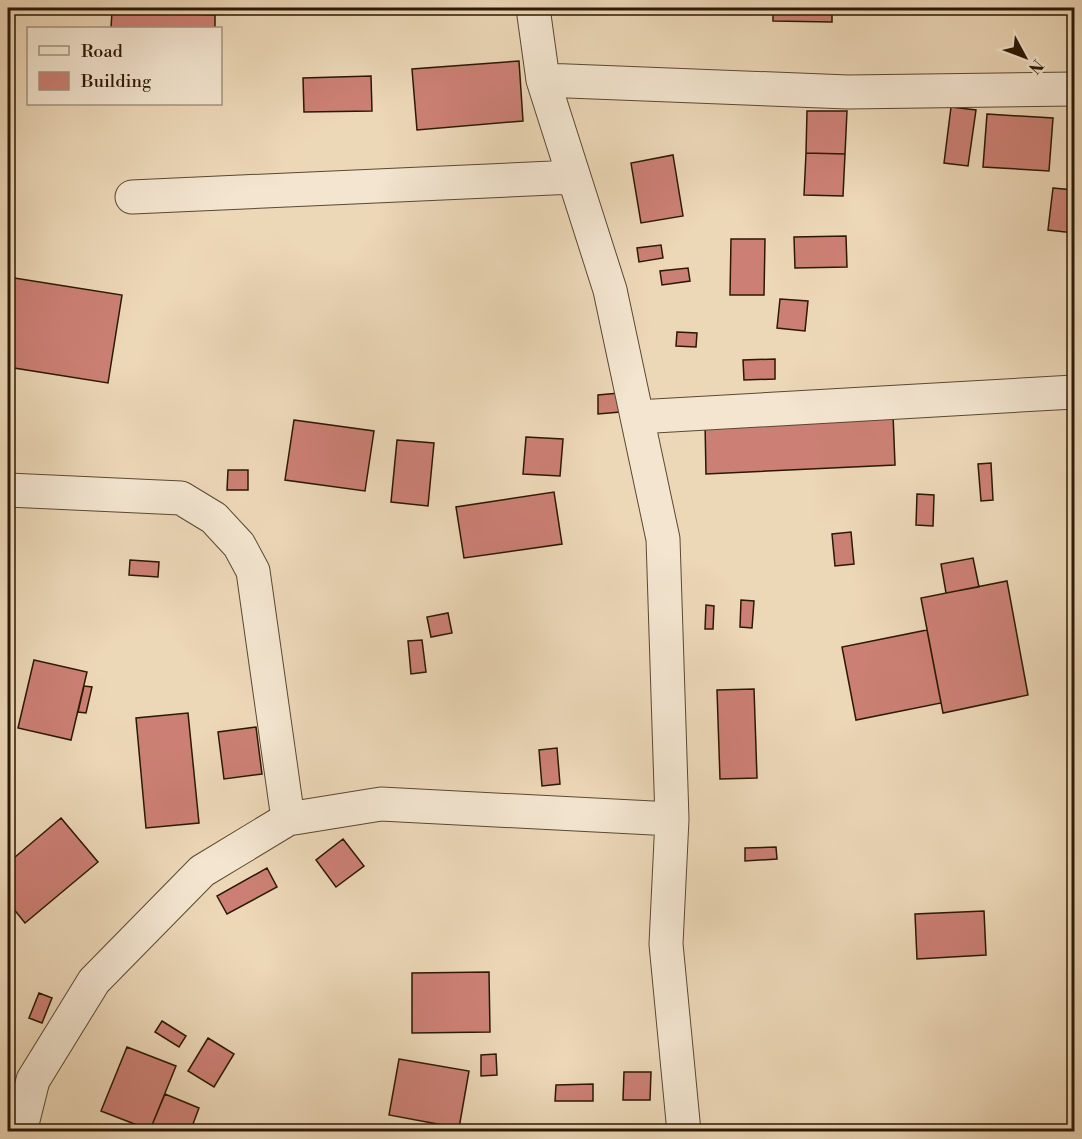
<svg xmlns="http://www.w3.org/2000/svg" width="1082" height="1139" font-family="'Libre Bodoni',serif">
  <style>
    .building { fill: #cc8075; stroke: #2b1904; stroke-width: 1.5 }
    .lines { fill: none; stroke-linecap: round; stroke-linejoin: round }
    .minor-casing { stroke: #5b4831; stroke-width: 35 }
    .minor { stroke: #f3e5d0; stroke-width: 33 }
  </style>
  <rect width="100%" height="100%" fill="#ecd7b7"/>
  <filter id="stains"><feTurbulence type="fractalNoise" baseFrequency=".00333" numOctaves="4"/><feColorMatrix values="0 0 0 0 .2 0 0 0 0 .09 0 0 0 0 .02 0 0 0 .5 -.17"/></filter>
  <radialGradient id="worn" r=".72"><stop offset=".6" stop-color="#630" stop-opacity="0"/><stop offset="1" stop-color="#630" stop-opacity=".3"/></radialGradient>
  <path class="building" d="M 773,8 L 832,8 L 832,22 L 773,21 Z
    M 112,11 L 215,15 L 215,28 L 111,28 Z
    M 519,61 L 523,121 L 417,130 L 412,69 Z
    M 371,76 L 372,111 L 304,112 L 303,78 Z
    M 951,107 L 976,110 L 968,166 L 944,163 Z
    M 807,111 L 847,111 L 845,154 L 806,153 Z
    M 987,114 L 1053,118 L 1049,171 L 983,167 Z
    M 806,153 L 845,154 L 843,196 L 804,195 Z
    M 673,155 L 683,216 L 641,223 L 631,163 Z
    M 1053,188 L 1074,190 L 1074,233 L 1048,230 Z
    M 846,236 L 847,267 L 795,268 L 794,237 Z
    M 731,239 L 765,239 L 764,295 L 730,295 Z
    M 661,245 L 663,258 L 639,262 L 637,248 Z
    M 688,268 L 690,281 L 662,285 L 660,271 Z
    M 8,277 L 122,295 L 108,383 L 8,367 Z
    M 780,299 L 808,301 L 805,331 L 777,328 Z
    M 677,332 L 697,333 L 696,347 L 676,346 Z
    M 775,359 L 775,379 L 744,380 L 743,360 Z
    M 619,393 L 620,412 L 598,414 L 598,395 Z
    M 893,414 L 895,465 L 706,474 L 705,422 Z
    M 294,420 L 374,431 L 365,491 L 285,480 Z
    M 526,437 L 563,439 L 560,476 L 523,474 Z
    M 397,440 L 434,443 L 428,506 L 391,502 Z
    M 991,463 L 993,500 L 981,501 L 978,464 Z
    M 228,470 L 248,470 L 248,490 L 227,490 Z
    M 554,492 L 562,544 L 464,558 L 456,507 Z
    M 917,494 L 934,495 L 933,526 L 916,525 Z
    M 851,532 L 854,564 L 835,566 L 832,534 Z
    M 973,558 L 979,587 L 946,593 L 941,564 Z
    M 130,560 L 159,562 L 158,577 L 129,575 Z
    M 1007,581 L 1028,695 L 943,713 L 921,598 Z
    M 741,600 L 754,601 L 752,628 L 740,627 Z
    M 706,605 L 714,606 L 713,629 L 705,629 Z
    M 448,613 L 452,633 L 431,637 L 427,617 Z
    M 927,630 L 941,703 L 856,720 L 842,647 Z
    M 422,640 L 426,672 L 411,674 L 408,641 Z
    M 34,660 L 87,672 L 71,740 L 18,728 Z
    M 84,686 L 92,687 L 86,713 L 78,712 Z
    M 754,689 L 757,778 L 720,779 L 717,690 Z
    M 188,713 L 199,823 L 146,828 L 136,718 Z
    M 256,727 L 262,774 L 224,779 L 218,732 Z
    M 557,748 L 560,784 L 542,786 L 539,750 Z
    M 61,818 L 98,862 L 25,923 L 8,902 L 8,863 Z
    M 343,839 L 364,866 L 336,887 L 316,860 Z
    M 776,847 L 777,859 L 745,861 L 745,848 Z
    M 267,868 L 277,887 L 227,914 L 217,896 Z
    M 984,911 L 986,955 L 917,959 L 915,914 Z
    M 489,972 L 490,1032 L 412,1033 L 412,973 Z
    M 39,993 L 52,998 L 42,1023 L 29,1018 Z
    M 162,1021 L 186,1036 L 179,1047 L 155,1032 Z
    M 208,1038 L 234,1054 L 214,1087 L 188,1071 Z
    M 127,1047 L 176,1066 L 150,1130 L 101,1111 Z
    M 496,1054 L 497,1075 L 481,1076 L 481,1055 Z
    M 399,1059 L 469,1071 L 459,1128 L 389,1115 Z
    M 624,1072 L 651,1072 L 650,1100 L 623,1100 Z
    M 593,1084 L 593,1101 L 555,1101 L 556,1085 Z
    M 165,1094 L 199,1108 L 190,1132 L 150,1130 Z"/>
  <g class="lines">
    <g class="minor-casing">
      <path id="minor" d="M 533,8 L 543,80 L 610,290 L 663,539 L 672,819 L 666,944 L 684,1132
        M 543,80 L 848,92 L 1074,89
        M 132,197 L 574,177
        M 637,417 L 1074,392
        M 8,490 L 181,498 L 214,518 L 239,545 L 253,571 L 288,819
        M 20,1132 L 33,1080 L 94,981 L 202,871 L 288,819 L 381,804 L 672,819"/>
    </g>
    <use href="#minor" class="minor"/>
  </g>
  <rect width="1082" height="1139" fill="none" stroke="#ecd7b7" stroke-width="30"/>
  <rect x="9" y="9" width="1064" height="1121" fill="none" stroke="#2b1904" stroke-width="3"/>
  <rect x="15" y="15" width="1052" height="1109" fill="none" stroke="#2b1904" stroke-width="1.5"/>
  <rect x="27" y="27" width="195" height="78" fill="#f3e5d0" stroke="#a3937e" stroke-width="1.5"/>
  <rect x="39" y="46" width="30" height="9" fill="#f3e5d0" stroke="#a3937e" stroke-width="1.5"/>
  <text x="81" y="57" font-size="18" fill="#2b1904">Road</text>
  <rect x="39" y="72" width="30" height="18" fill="#cc8075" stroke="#a3937e" stroke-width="1.5"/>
  <text x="81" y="87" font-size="18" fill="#2b1904">Building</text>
  <g transform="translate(1025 57) rotate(131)" stroke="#f3e5d0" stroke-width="4.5" paint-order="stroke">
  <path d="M0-4.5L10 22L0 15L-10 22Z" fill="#2b1904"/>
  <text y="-9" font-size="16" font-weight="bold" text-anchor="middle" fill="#2b1904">N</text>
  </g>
  <rect width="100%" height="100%" filter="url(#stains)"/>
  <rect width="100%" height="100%" fill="url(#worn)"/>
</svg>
